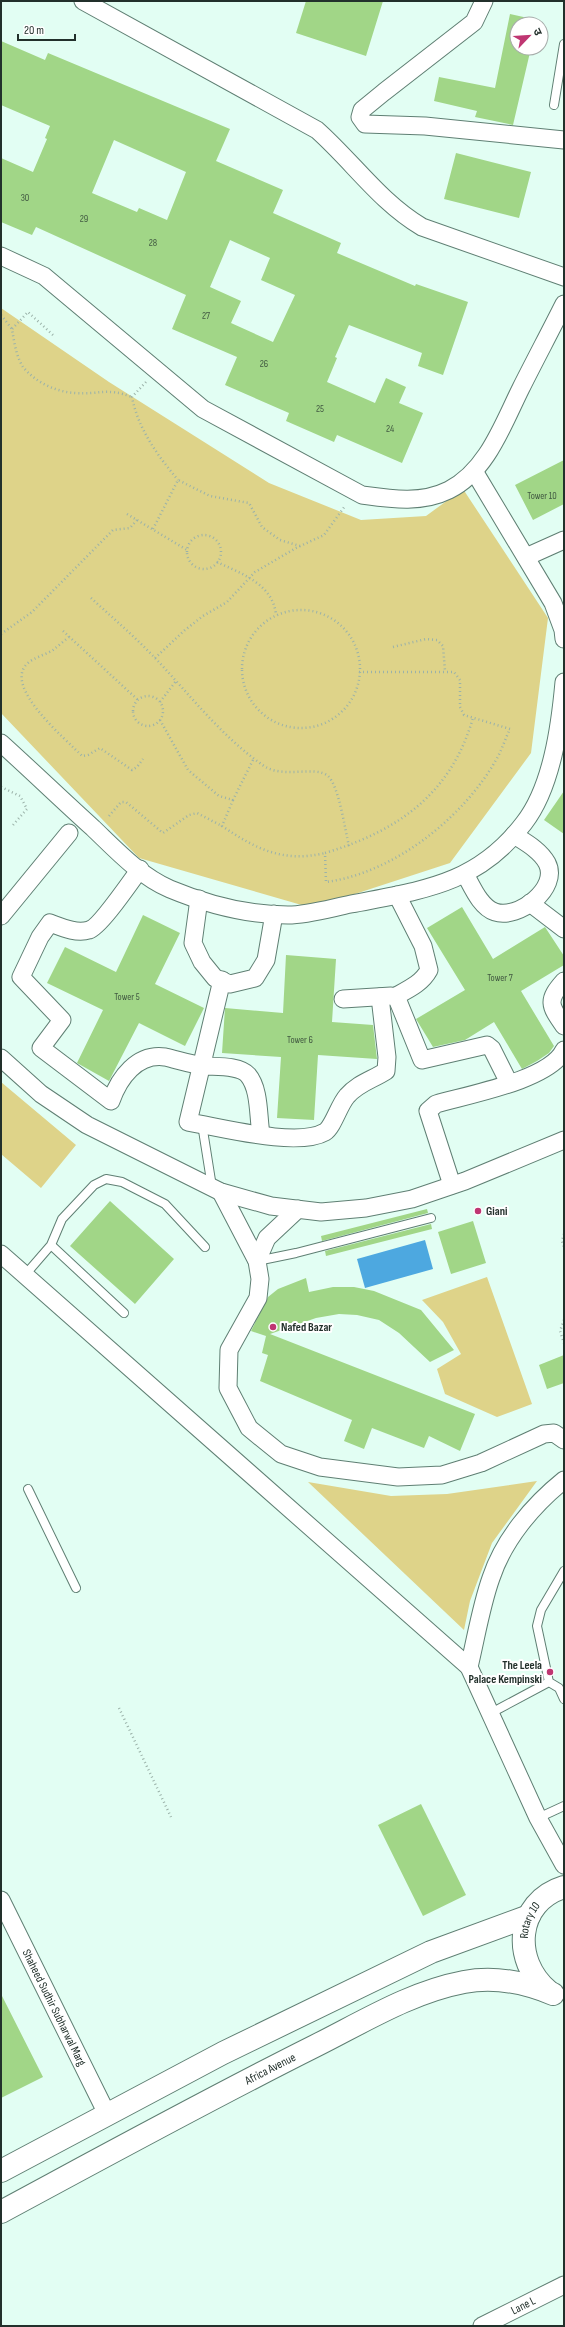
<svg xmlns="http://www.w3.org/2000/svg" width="565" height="2327" font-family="'Sofia Sans Condensed','Noto Sans Devanagari',sans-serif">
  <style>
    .green { fill: #ded389 }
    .water { fill: #4da8e0 }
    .building { fill: #a1d687; fill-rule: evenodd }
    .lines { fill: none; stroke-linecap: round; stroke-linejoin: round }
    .service-casing { stroke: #5f7f73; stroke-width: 10 }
    .minor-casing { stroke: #5f7f73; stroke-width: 19 }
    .secondary-casing { stroke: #5f7f73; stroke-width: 24 }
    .path { stroke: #9bb2a9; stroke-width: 2.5; stroke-dasharray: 1 3; stroke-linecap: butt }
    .service { stroke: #fff; stroke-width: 8 }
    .minor { stroke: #fff; stroke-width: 17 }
    .secondary { stroke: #fff; stroke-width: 22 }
    .poi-dot { fill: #bf3672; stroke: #fff; stroke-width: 1.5 }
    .labels { text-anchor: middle; stroke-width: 4; stroke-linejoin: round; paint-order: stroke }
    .number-label { font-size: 10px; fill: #425a42 }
    .poi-label { font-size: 12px; font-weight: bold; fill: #22302b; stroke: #fff; text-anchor: start }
    .street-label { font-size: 12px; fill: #22302b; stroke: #fff }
  </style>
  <rect width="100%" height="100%" fill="#e2fef3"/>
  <path class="green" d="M 1,308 L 109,382 L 269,483 L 361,520 L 426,516 L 463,489 L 548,618 L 531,753 L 450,863 L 312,908 L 139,858 L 1,713 Z
    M 1,1082 L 76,1145 L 41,1188 L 1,1154 Z
    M 487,1277 L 532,1404 L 497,1417 L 445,1394 L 437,1369 L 461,1354 L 443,1322 L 422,1300 Z
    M 537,1481 L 492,1543 L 470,1601 L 464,1630 L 308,1482 L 391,1496 L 447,1494 Z"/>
  <path class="water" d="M 425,1240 L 433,1269 L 365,1288 L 357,1259 Z"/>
  <path class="building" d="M 306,1 L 383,1 L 366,56 L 296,33 Z
    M 510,14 L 537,20 L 536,24 L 517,24 L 517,48 L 531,48 L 513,125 L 475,117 L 477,111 L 434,101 L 439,77 L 495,88 Z
    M 1,41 L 45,60 L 48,53 L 230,129 L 216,161 L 283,190 L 273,213 L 341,243 L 337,253 L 415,286 L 416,284 L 468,302 L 443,375 L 418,366 L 422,353 L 349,325 L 335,357 L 337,358 L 327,382 L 375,403 L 386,378 L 406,387 L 399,403 L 423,413 L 402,463 L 337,435 L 334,442 L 286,421 L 289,413 L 225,385 L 237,357 L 172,329 L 186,295 L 36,227 L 32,235 L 1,222 L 1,158 L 33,172 L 47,139 L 45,138 L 50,126 L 1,105 ZM 114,140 L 186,172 L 167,220 L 139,208 L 137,212 L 92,193 ZM 230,240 L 270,258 L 261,280 L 295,295 L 273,342 L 231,323 L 241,301 L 210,287 Z
    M 456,153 L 531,172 L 519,218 L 444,199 Z
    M 564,460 L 564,504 L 533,520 L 515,485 Z
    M 564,791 L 564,834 L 544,820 Z
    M 462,907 L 493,959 L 545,927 L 564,956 L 564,965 L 521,991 L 554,1046 L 549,1053 L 537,1061 L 522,1069 L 494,1022 L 465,1040 L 433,1047 L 416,1019 L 465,990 L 427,928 Z
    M 143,915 L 180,933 L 155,984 L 204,1008 L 185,1046 L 139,1023 L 109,1081 L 77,1063 L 103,1010 L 47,983 L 65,947 L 116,972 Z
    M 286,955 L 336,959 L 332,1022 L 373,1025 L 377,1059 L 318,1055 L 314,1120 L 277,1118 L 281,1057 L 222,1053 L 225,1008 L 283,1013 Z
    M 110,1201 L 174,1259 L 135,1304 L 70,1246 Z
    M 427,1209 L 428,1213 L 322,1241 L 321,1236 Z
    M 473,1221 L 486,1263 L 451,1274 L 438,1232 Z
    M 431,1224 L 432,1229 L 326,1256 L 325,1251 Z
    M 306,1278 L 309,1292 L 333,1287 L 354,1287 L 374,1291 L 421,1310 L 454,1350 L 430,1362 L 399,1333 L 379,1320 L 357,1315 L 339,1314 L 316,1318 L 270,1334 L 475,1414 L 460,1451 L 429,1436 L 424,1448 L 372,1428 L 364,1449 L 344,1441 L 352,1420 L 260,1381 L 268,1355 L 262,1353 L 266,1336 L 251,1331 L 268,1297 L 278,1289 Z
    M 564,1355 L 564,1383 L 547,1389 L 539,1365 Z
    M 421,1804 L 466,1895 L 423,1916 L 378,1825 Z
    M 1,1994 L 43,2077 L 1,2098 Z"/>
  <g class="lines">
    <g class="service-casing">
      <path id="service" d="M 554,105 L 564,44
        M 202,1124 L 212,1187
        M 51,1245 L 62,1219 L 94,1185 L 106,1179 L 122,1182 L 165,1204 L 205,1247
        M 257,1261 L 296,1253 L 431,1218
        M 25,1275 L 51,1245 L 124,1313
        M 28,1489 L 76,1588
        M 564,1571 L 541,1610 L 537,1626 L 549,1682 L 559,1688 L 564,1699
        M 491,1713 L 549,1682
        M 538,1818 L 564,1806"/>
    </g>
    <g class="minor-casing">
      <g id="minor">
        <path d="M 83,1 L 317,130 C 353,162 380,202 422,227 L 564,277"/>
        <path d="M 484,1 L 474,22 L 384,92 L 362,110 L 360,117 L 365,124 L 425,126 L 564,140"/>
        <path d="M 1,256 L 44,276 L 203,409 L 362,495 C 391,499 421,504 449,490 C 487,471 503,424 521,388 C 535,360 550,332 564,304"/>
        <path d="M 474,471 L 553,603 L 563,630 L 564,639"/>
        <path d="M 526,557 L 564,540"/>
        <path d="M 1,743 C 32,771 62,800 93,828 C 116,850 140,876 170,889 C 206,904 249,915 288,915 C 308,915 331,908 351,904 C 422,890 477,885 524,823 C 552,787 560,726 564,682"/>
        <path d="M 140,869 C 131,881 100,927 89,930 C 76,934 61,927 50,923 L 40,937 L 21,977 L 62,1020 L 41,1048 L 111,1101 C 119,1078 137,1053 165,1057 C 178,1060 190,1064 204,1066 C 216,1067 239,1065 248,1075 C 260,1089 258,1117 261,1134"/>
        <path d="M 465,874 C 472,886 480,907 495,912 C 518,920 560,888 547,863 C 540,850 525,842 514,835"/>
        <path d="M 397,895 L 423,946 L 429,970 C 422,983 409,989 396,996 L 422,1060 L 487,1045 L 492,1049 L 509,1083"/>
        <path d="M 199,899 L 193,943 L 202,962 L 215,978 L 230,984 L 255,978 L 266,960 L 274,914"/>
        <path d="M 530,903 L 564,929"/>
        <path d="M 1,916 L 69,833"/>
        <path d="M 222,980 L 188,1122 C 220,1127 297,1148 325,1132 C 333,1127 339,1105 347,1096 C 358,1083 372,1080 386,1071 L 387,1057 L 380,997"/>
        <path d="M 564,981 C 547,1000 549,1005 564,1026"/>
        <path d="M 343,999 L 391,996"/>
        <path d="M 1,1058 L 41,1094 L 87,1125 L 221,1192 L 271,1206 L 321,1212 L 366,1208 L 412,1199 L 465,1181 L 564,1140"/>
        <path d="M 452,1185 L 428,1111 L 436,1104 C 467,1095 550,1080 564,1050"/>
        <path d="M 221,1192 L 257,1261 L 260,1279 L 258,1298 L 229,1350 L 228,1388 L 249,1428 L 281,1454 L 320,1467 L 398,1477 L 442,1475 L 481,1463 L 544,1434 L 554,1433 L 564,1440"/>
        <path d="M 1,1254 L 469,1667 L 538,1818 L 564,1865"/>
        <path d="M 257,1261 L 267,1238 L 298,1209"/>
        <path d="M 469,1667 C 476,1638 481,1606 491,1578 C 504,1539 533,1505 564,1480"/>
        <path id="s1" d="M 1,1900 L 107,2114"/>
        <path id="s2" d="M 482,2326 L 564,2285"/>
      </g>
    </g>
    <g class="secondary-casing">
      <g id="secondary">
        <path id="s3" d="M 548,1991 C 512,1961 515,1902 564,1887"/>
        <path d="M 1,2171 L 223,2053 L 431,1952 L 529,1916"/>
        <path id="s4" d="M 1,2212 C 105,2156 209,2099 315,2046 C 363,2022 411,1992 464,1982 C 495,1976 524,1982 553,1994"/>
      </g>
    </g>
    <path class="path" d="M 1,315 L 12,329
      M 53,335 L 28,312 L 12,329 C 14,341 16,356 23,367 C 35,382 56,392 75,393 C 99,395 106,387 132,397
      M 146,382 L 132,397 C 138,429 158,456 178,480
      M 127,514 L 187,550
      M 153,529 L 178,480 L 210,496 L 249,503 L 262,527 L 280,540 L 300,546
      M187 552a17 17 0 1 1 34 0a17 17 0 1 1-34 0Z
      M 217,562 C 242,574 273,584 276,615
      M 91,598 C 113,618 135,637 156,659 C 190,695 222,737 264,766 C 284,779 315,765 328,776 C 339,786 345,830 349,846
      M242 669a59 59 0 1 1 118 0a59 59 0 1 1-118 0Z
      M 63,631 L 138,700
      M 1,634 L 32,612 L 113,530 L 130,528 L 137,520
      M 69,637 C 64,641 58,646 53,650 C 45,655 35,657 28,663 C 1,686 67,740 82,756 L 88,755 L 100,748 L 132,770 L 137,767 L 143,759
      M 393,647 L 426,639 L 437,640 L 443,646 L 445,671
      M 155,658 L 185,630 L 203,616 L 227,602 L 255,572 L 296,548 L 324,535 L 345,506
      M 359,672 L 454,672 L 460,680 L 460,707 L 464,715 L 510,729 C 505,739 502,750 496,760 C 463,818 394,873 326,882 L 325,853 C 398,831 451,794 473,718
      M133 711a15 15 0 1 1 30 0a15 15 0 1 1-30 0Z
      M 160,702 L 176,681
      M 160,720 L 188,770 L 219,796 L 233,800 L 254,758
      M 1,787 L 20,796 L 27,809 L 13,825
      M 233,800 L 222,826 C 256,849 283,863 325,853
      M 109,816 L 121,802 L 126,802 L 163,833 L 189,815 L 197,813 L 222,826
      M 564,1234 L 562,1241 L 564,1247
      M 564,1320 L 560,1331 L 564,1343
      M 119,1708 L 171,1817"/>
    <use href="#service" class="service"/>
    <use href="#minor" class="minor"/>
    <use href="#secondary" class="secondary"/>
  </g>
  <g class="poi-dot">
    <circle cx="478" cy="1211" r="4"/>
    <circle cx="273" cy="1327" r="4"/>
    <circle cx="550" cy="1672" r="4"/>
  </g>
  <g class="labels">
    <g class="number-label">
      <text x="25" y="201">30</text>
      <text x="84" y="222">29</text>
      <text x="153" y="246">28</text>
      <text x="206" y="319">27</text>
      <text x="264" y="367">26</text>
      <text x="320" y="412">25</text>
      <text x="390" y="432">24</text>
      <text x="542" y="499">Tower 10</text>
      <text x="500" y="981">Tower 7</text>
      <text x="127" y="1000">Tower 5</text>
      <text x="300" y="1043">Tower 6</text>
    </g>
    <g class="poi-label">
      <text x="486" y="1215">Giani</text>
      <text x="281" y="1331">Nafed Bazar</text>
      <text x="542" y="1669" text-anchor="end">The Leela<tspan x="542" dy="14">Palace Kempinski</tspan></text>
    </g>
    <g class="street-label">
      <text dy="4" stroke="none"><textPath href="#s3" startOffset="79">Rotary 10</textPath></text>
      <text dy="4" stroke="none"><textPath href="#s1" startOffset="120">Shaheed Sudhir Subharwal Marg</textPath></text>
      <text dy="4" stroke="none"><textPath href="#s4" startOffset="305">Africa Avenue</textPath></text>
      <text dy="4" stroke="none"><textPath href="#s2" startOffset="46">Lane L</textPath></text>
    </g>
  </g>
  <rect width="565" height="2327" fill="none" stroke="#22302b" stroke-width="4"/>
  <g transform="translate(529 36) rotate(65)"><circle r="19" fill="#ffffff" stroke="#a7acaa"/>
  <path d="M0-3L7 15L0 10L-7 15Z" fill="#bf3672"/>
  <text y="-6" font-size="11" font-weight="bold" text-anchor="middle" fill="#22302b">उ</text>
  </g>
  <path d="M18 34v6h57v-6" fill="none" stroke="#22302b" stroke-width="2"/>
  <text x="24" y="34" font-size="12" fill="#22302b" stroke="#ffffff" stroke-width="3" paint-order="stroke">20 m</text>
</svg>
